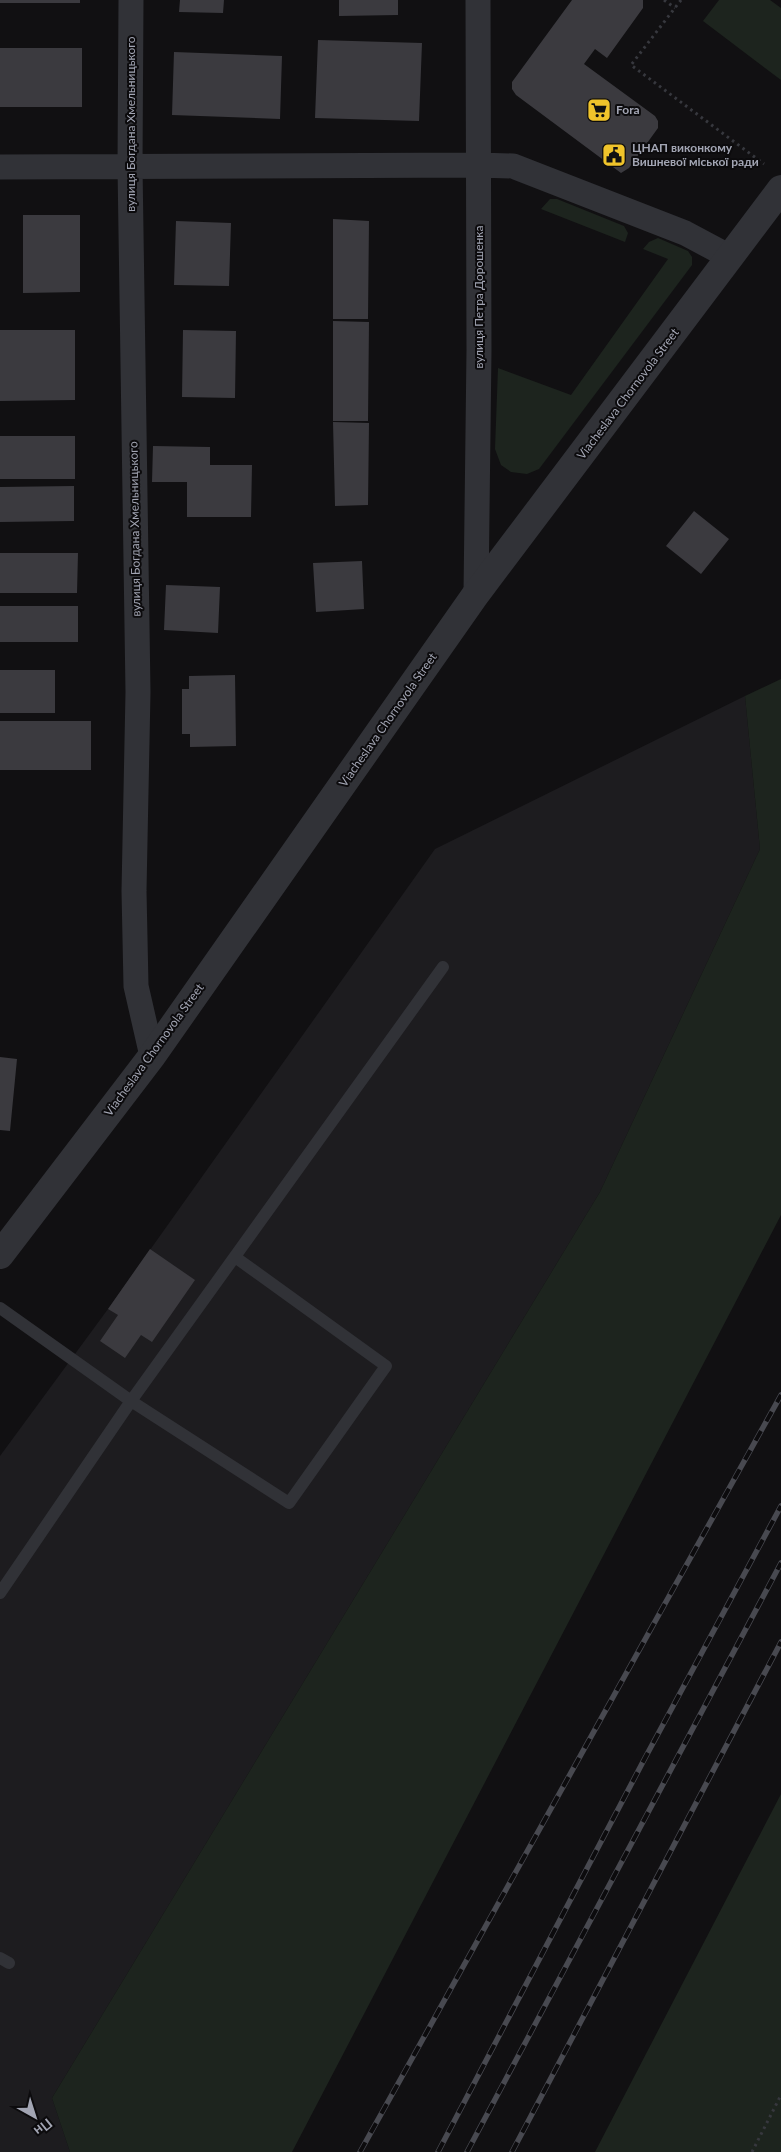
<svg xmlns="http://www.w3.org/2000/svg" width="781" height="2152" font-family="Lato,sans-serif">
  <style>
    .built { fill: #1d1c1f }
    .green { fill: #1d241e }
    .building { fill: #3b3a3f }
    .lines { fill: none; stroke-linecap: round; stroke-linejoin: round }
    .path { stroke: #37383e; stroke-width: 3; stroke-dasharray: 2.5 4; stroke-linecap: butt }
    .service { stroke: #313237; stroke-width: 12 }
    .minor { stroke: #313237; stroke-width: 25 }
    .tertiary { stroke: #313237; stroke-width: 28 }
    .rail-casing { stroke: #484950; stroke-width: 5.5 }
    .rail { stroke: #0c0b0d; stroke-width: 4; stroke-dasharray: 11; stroke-linecap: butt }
    .labels { text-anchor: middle; stroke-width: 4; stroke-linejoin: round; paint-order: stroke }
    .poi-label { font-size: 12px; font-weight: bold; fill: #a2a5b3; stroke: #0c0b0d; text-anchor: start }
    .street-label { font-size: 12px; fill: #a2a5b3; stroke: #0c0b0d }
  </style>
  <rect width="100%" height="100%" fill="#111012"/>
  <path class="built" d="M 745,696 L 760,849 L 600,1192 L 52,2098 L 70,2152 L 0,2152 L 0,1456 L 108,1309 L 435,849 Z"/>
  <path class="green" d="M 719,0 L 770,0 L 781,8 L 781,80 L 703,21 Z
    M 550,199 L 557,199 L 624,226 L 628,233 L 625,242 L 541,209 Z
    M 658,238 L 688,251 L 692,257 L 692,265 L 539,469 L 527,474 L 511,472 L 501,465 L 495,449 L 498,368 L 571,395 L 668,259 L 643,249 L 649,242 Z
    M 781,679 L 781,1215 L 292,2152 L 70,2152 L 52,2098 L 600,1192 L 760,849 L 745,696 Z
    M 781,1794 L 781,2152 L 595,2152 Z"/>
  <path class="building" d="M 0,0 L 80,0 L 80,3 L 0,3 Z
    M 180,0 L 224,0 L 223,13 L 179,12 Z
    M 339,0 L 398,0 L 398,15 L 339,16 Z
    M 572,0 L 643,0 L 643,8 L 607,58 L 595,49 L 584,64 L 655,116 L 658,121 L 658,128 L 629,168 L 621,173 L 516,95 L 512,89 L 512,82 Z
    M 318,40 L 422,43 L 419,121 L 315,118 Z
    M 0,48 L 82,48 L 82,107 L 0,107 Z
    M 174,52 L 282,56 L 280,119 L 172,115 Z
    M 23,215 L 80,215 L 80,292 L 23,293 Z
    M 333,219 L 369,221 L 368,319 L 333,319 Z
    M 176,221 L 231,223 L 229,286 L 174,285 Z
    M 333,321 L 369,322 L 368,421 L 333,421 Z
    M 0,330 L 75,330 L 75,400 L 0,401 Z
    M 183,330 L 236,331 L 235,398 L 182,397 Z
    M 333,422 L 369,423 L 368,505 L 335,506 Z
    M 0,436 L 75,436 L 75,479 L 0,479 Z
    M 153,446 L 210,447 L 210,465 L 252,465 L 251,517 L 187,517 L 187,482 L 152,482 Z
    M 74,486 L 74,521 L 0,522 L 0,487 Z
    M 694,511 L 729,539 L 701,574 L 666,546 Z
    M 0,553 L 78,553 L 77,593 L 0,593 Z
    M 362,561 L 364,609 L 316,612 L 313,563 Z
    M 166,585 L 220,587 L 218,633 L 164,630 Z
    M 0,606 L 78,606 L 78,642 L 0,642 Z
    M 0,670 L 55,670 L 55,713 L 0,713 Z
    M 235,675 L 236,746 L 190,747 L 190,734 L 182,734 L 182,689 L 189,689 L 189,676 Z
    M 0,721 L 91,721 L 91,770 L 0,770 Z
    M 0,1057 L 17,1059 L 10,1131 L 0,1130 Z
    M 150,1249 L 195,1280 L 152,1342 L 141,1335 L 125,1358 L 100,1341 L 118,1315 L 108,1309 Z"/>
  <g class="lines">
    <path class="path" d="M 664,0 L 675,8
      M 681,0 L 631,65 L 764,164
      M 752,2152 L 781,2095"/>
    <path class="service" d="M 0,1308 L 131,1401 L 289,1503 L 386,1366 L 235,1257
      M 0,1593 L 131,1401 L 443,967
      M 0,1958 L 9,1963"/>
    <path class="minor" d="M 131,0 L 130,166 L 138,692 L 134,891 L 136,986 L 152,1056
      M 0,167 L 478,165 L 513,166 L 685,233 L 730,257
      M 476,594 L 479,350 L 478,0"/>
    <path class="tertiary" d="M 0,1255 L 152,1056 L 476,594 L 781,189"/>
    <g class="rail-casing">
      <path id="rail" d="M 360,2152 L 781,1395
        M 438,2152 L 645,1758 L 781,1506
        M 467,2152 L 781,1563
        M 512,2152 L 781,1642"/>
    </g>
    <use href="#rail" class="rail"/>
  </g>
  <defs>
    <g id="supermarket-square" transform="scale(1.25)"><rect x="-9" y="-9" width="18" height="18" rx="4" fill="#f0c42b" stroke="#0c0b0d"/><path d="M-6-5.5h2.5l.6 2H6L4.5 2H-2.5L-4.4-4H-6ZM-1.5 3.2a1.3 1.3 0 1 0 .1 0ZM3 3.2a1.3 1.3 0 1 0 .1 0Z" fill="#111"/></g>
    <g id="civic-square" transform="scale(1.25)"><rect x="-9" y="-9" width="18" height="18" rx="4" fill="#f0c42b" stroke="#0c0b0d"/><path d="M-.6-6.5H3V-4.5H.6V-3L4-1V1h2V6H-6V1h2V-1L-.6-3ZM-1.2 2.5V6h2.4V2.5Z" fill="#111"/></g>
  </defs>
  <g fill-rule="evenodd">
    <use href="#supermarket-square" x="599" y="110"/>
    <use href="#civic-square" x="614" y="155"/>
  </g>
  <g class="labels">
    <g class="poi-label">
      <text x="616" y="114">Fora</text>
      <text x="632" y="152">ЦНАП виконкому<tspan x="632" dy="14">Вишневої міської ради</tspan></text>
    </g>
    <g class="street-label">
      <text transform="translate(131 124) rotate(-90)" y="4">вулиця Богдана Хмельницького</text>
      <text transform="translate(479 297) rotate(-90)" y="4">вулиця Петра Дорошенка</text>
      <text transform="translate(628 394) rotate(-53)" y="4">Viacheslava Chornovola Street</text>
      <text transform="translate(135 529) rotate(-91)" y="4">вулиця Богдана Хмельницького</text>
      <text transform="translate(388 720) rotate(-55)" y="4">Viacheslava Chornovola Street</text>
      <text transform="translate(154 1050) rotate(-54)" y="4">Viacheslava Chornovola Street</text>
    </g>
  </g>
  <g transform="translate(35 2117) rotate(141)" stroke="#0c0b0d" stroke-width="4" paint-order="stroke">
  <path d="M0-4L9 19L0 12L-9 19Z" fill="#a2a5b3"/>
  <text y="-8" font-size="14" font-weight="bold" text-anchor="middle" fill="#a2a5b3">Пн</text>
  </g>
</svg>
